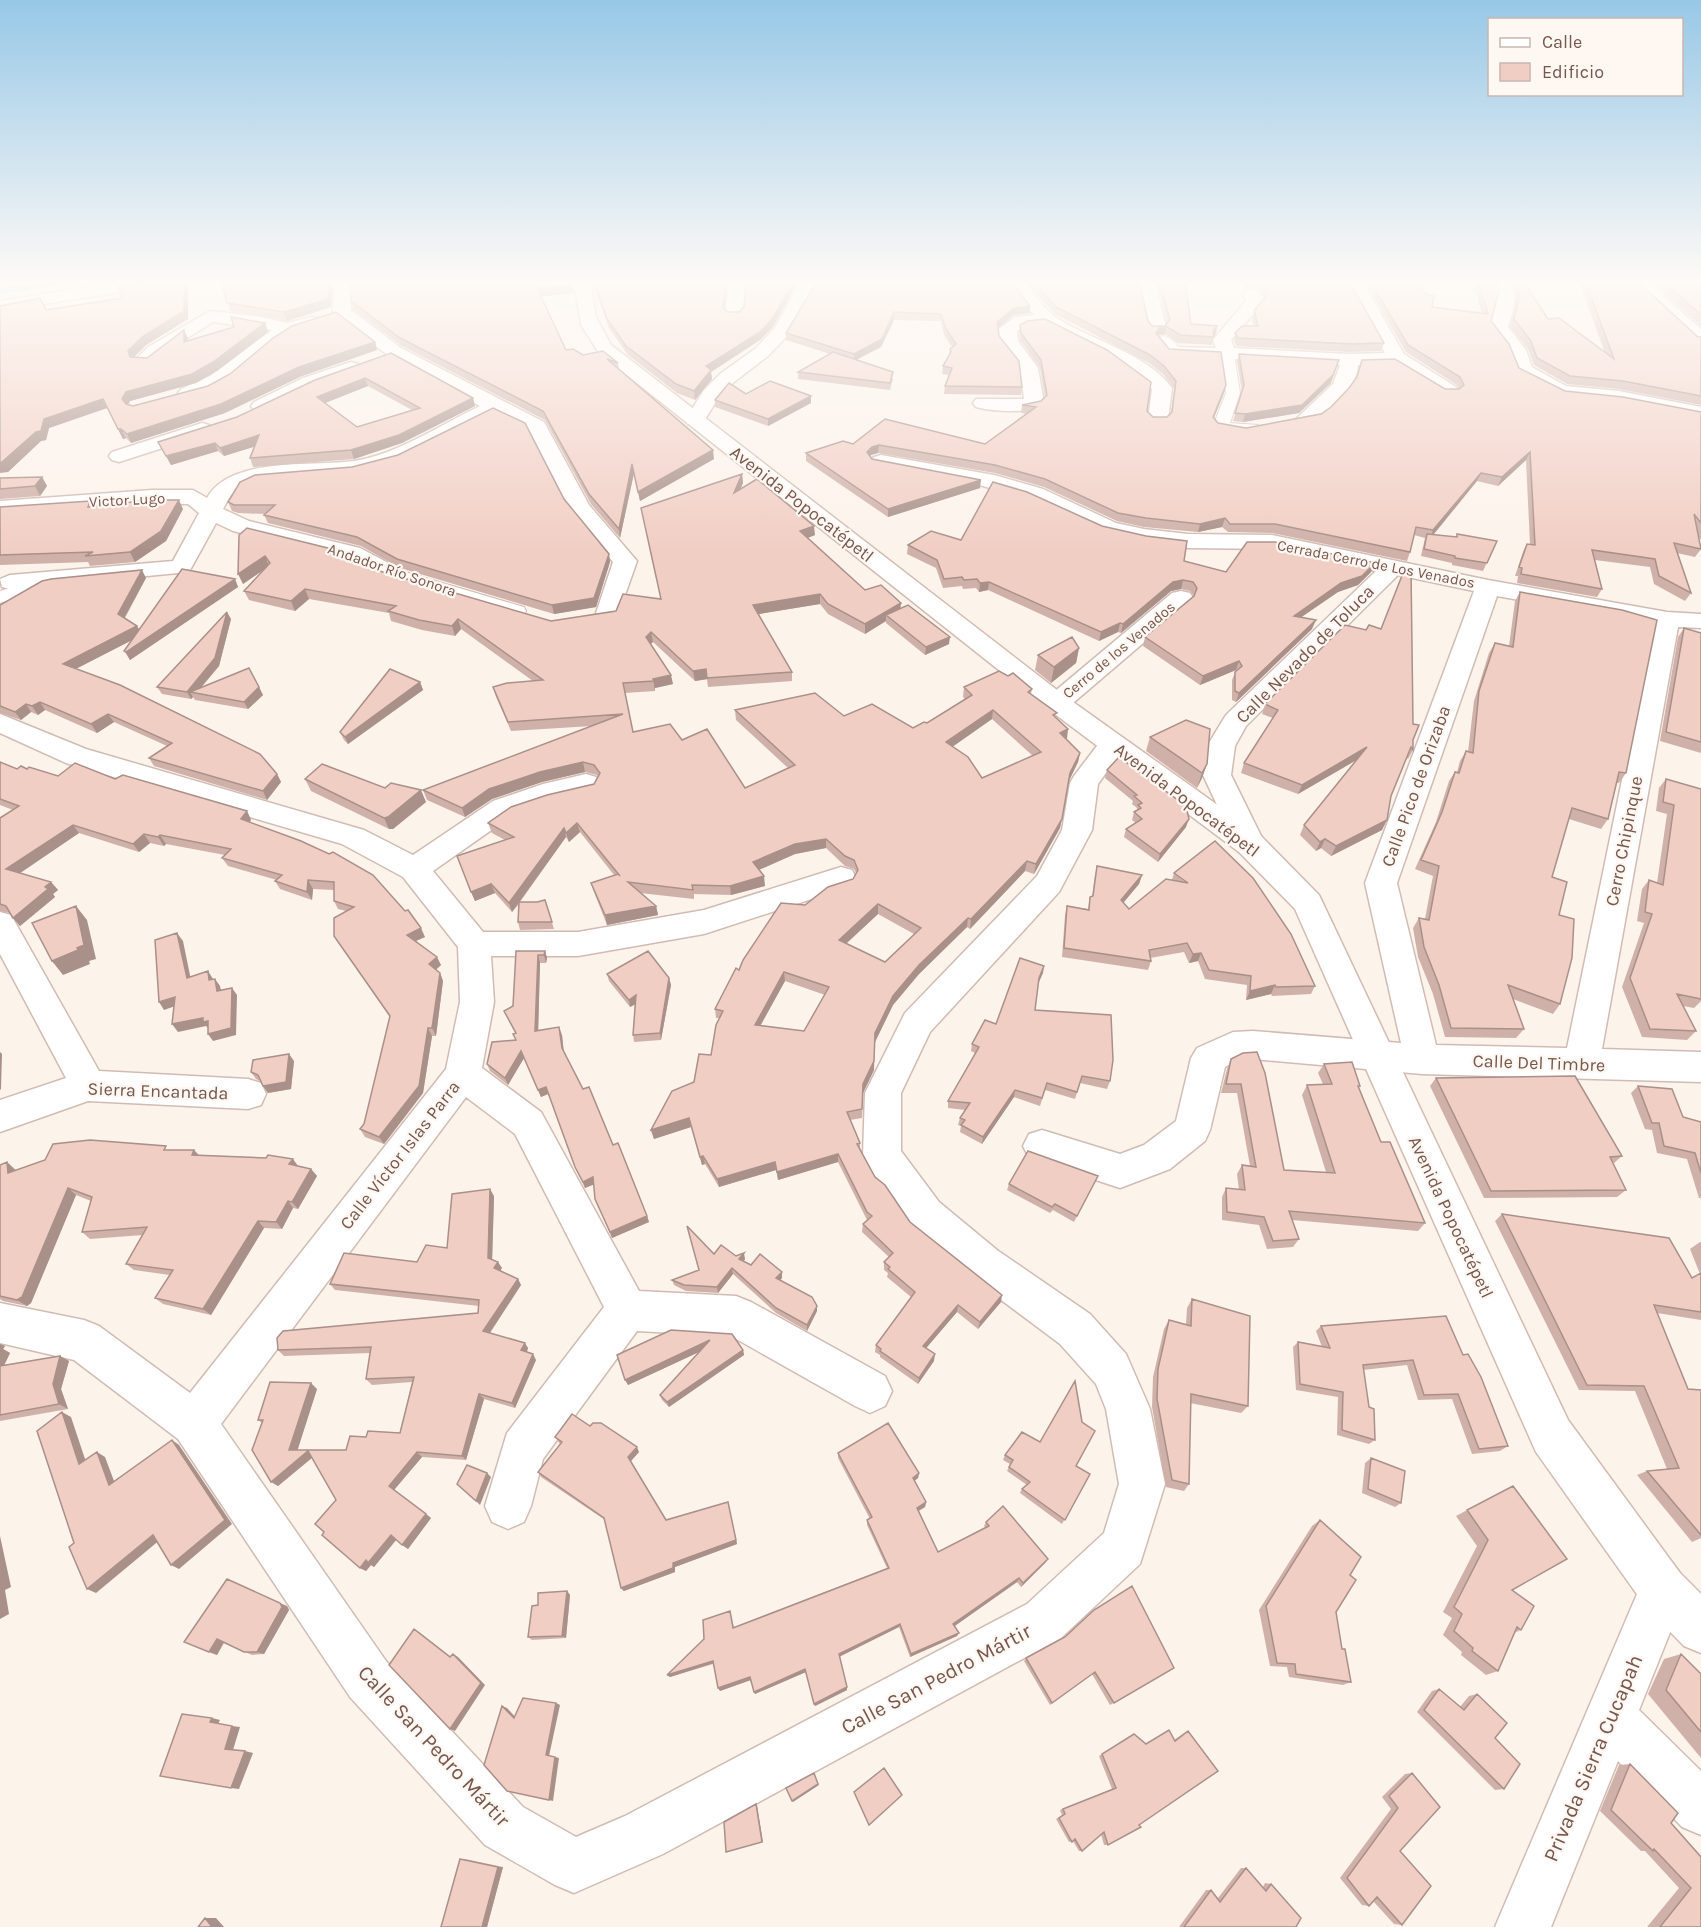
<svg xmlns="http://www.w3.org/2000/svg" width="1701" height="1927" font-family="Karla,sans-serif">
  <style>
    .lines { fill: none; stroke-linecap: round; stroke-linejoin: round }
    .stream { stroke: #a6d7d7; stroke-width: 5 }
    .pedestrian-casing { stroke: #d1bcb3; stroke-width: 2 }
    .minor-casing { stroke: #d1bcb3; stroke-width: 3 }
    .secondary-casing { stroke: #d4bbb0; stroke-width: 3 }
    .pedestrian { fill: #fff; fill-rule: evenodd }
    .minor { fill: #fff; fill-rule: evenodd }
    .secondary { fill: #fff; fill-rule: evenodd }
    .wall { fill: #cfb1a9; fill-rule: evenodd }
    .shaded-wall { fill: #a99089 }
    .building { fill: #f1cec4; stroke: #a99089; stroke-width: 1.5; fill-rule: evenodd }
    .labels { text-anchor: middle; stroke-width: 4.5; stroke-linejoin: round; paint-order: stroke }
    .far-street-label { font-size: 15px; fill: #77564e; stroke: #fef7f2 }
    .street-label { font-size: 18px; fill: #77564e; stroke: #fef7f2 }
    .near-street-label { font-size: 21px; fill: #77564e; stroke: #fef7f2 }
  </style>
  <rect width="100%" height="100%" fill="#fcf3eb"/>
  <g class="lines">
    <path class="stream" d="M 0,291 L 70,281"/>
    <g class="pedestrian-casing">
      <path id="pedestrian" d="M 1164,336 C 1171,338 1177,344 1181,350 L 1179,353 L 1169,353 L 1157,340 L 1159,337 Z
        M 1227,350 L 1234,354 L 1240,393 L 1230,423 L 1258,425 L 1260,428 L 1258,431 L 1243,434 L 1216,429 L 1213,426 L 1226,393 L 1220,354 Z
        M 388,567 L 524,607 L 526,611 L 524,615 L 517,617 L 382,576 L 379,572 L 382,568 Z
        M 58,572 L 64,574 L 67,578 L 64,582 L 0,603 L 0,591 Z"/>
    </g>
    <g class="minor-casing">
      <path id="minor" d="M 335,281 L 351,281 L 351,310 L 401,348 L 544,422 L 589,505 L 637,561 L 617,618 L 608,620 L 599,618 L 596,613 L 613,562 L 568,507 L 529,430 L 495,414 L 400,461 L 355,473 L 258,481 L 231,495 L 223,509 L 249,521 L 360,548 L 396,567 L 400,572 L 396,577 L 388,579 L 380,577 L 344,558 L 233,531 L 216,523 L 189,572 L 10,589 L 2,587 L 0,579 L 10,575 L 173,561 L 199,513 L 188,504 L 152,504 L 0,515 L 0,501 L 152,490 L 193,490 L 207,498 C 230,456 312,467 354,461 C 398,454 440,425 480,406 L 389,356 L 336,316 L 333,312 Z
        M 730,281 L 746,281 L 743,314 L 740,318 L 728,318 L 725,314 Z
        M 802,281 L 819,281 L 787,336 L 768,356 L 734,382 L 719,397 L 702,424 L 688,424 L 685,420 L 704,390 L 720,374 L 756,348 L 774,329 Z
        M 1006,281 L 1023,281 C 1033,292 1043,308 1054,316 C 1088,340 1146,352 1172,388 L 1168,419 L 1165,423 L 1151,423 L 1148,419 L 1152,389 L 1107,356 L 1044,324 L 1025,326 L 1017,331 L 1018,341 L 1038,368 L 1044,403 C 1035,415 990,411 976,407 L 973,403 L 976,399 L 1024,399 L 1020,368 L 1000,342 L 999,329 L 1015,317 L 1034,315 Z
        M 1138,281 L 1154,281 L 1166,327 L 1163,331 L 1151,331 L 1148,327 Z
        M 1345,281 L 1362,281 L 1404,354 L 1456,387 L 1459,391 L 1456,395 L 1442,395 L 1393,364 L 1358,365 C 1358,387 1321,429 1299,423 L 1296,419 L 1333,384 L 1340,365 L 1177,356 L 1171,355 L 1168,351 L 1171,347 L 1216,348 L 1213,340 L 1246,301 L 1243,294 L 1245,290 L 1257,290 L 1264,301 L 1231,340 L 1234,348 L 1349,354 L 1385,353 Z
        M 1492,281 L 1509,281 C 1519,296 1513,311 1508,327 L 1526,350 L 1532,367 L 1566,386 L 1619,391 L 1701,407 L 1701,419 L 1619,403 L 1561,397 L 1517,374 L 1508,351 L 1490,327 L 1498,297 Z
        M 1629,281 L 1647,281 L 1701,329 L 1701,344 L 1695,343 Z
        M 210,311 L 257,316 L 287,323 L 311,317 L 317,318 L 320,322 C 314,329 288,335 278,342 C 254,359 212,405 181,397 L 178,393 L 181,389 L 210,376 L 272,330 L 213,322 L 160,355 L 150,365 L 136,365 L 134,361 L 148,347 Z
        M 351,362 L 358,364 L 360,368 L 358,372 L 317,386 L 268,410 L 254,410 L 251,406 L 254,402 L 303,378 Z
        M 202,423 L 209,425 L 212,429 L 209,433 L 119,462 L 112,460 L 109,456 L 112,452 Z
        M 881,455 L 994,475 L 1043,489 L 1116,523 L 1144,529 L 1188,534 L 1272,535 L 1488,580 L 1667,612 L 1701,614 L 1701,628 L 1678,627 L 1602,1049 L 1701,1052 L 1701,1082 L 1422,1074 L 1253,1059 L 1238,1060 L 1225,1067 L 1210,1130 L 1205,1141 L 1170,1169 L 1120,1188 L 1029,1158 L 1023,1146 L 1029,1134 L 1042,1130 L 1120,1154 L 1144,1145 L 1176,1121 L 1191,1058 L 1197,1048 L 1233,1032 L 1253,1031 L 1401,1043 L 1365,883 L 1474,591 L 1398,575 L 1246,726 L 1235,746 L 1231,775 L 1265,844 L 1261,852 L 1250,855 L 1239,852 L 1203,775 L 1207,746 L 1226,715 L 1376,571 L 1272,549 L 1188,548 L 1144,543 L 1101,533 L 1027,499 L 983,486 L 874,465 L 871,461 L 874,457 ZM 1497,596 L 1654,624 L 1567,1048 L 1436,1045 L 1397,883 Z
        M 1181,591 L 1190,593 L 1193,598 L 1190,603 L 1066,709 L 1057,711 L 1048,709 L 1044,703 L 1048,697 L 1172,593 Z
        M 0,714 L 86,749 L 364,830 L 413,855 L 493,801 L 543,784 L 586,774 L 596,777 L 600,784 L 596,791 L 549,802 L 513,815 L 433,871 L 483,932 L 578,932 L 704,910 L 841,867 L 852,870 L 856,878 L 852,886 L 704,934 L 578,956 L 491,956 L 494,1002 L 482,1068 L 541,1112 L 639,1291 L 736,1296 L 751,1302 L 885,1376 L 892,1391 L 885,1406 L 870,1413 L 855,1406 L 731,1336 L 637,1331 L 543,1459 L 531,1506 L 524,1522 L 508,1529 L 492,1522 L 485,1506 L 507,1433 L 604,1307 L 515,1134 L 466,1097 L 221,1424 L 386,1661 L 523,1807 L 576,1837 L 625,1816 L 1027,1604 L 1104,1533 L 1119,1484 L 1106,1409 L 1096,1384 L 1060,1344 L 969,1276 L 911,1228 L 869,1167 L 863,1155 L 865,1093 L 905,1013 L 1037,876 L 1062,830 L 1070,783 L 1074,776 L 1103,738 L 1113,735 L 1123,738 L 1127,744 L 1098,784 L 1092,830 L 1059,892 L 930,1032 L 901,1093 L 901,1151 L 939,1202 L 997,1250 L 1090,1314 L 1126,1354 L 1150,1409 L 1165,1484 L 1140,1564 L 1061,1638 L 663,1854 L 574,1893 L 555,1885 L 485,1845 L 350,1697 L 178,1439 L 74,1360 L 0,1343 L 0,1303 L 84,1320 L 99,1326 L 190,1393 L 446,1069 L 460,1002 L 458,947 L 403,877 L 342,844 L 66,763 L 0,733 Z
        M 0,912 L 11,915 L 99,1071 L 248,1079 L 261,1083 L 266,1094 L 261,1105 L 248,1109 L 88,1101 L 0,1132 L 0,1100 L 66,1078 L 0,954 Z
        M 1663,1566 L 1680,1573 L 1687,1590 L 1639,1710 L 1701,1771 L 1701,1835 L 1682,1827 L 1618,1761 L 1551,1927 L 1495,1927 L 1646,1573 Z"/>
    </g>
    <g class="secondary-casing">
      <path id="secondary" d="M 0,281 L 10,281 L 0,287 Z
        M 125,281 L 167,281 L 159,286 L 0,311 L 0,301 Z
        M 574,281 L 590,281 L 596,317 L 611,345 L 1066,697 L 1261,836 L 1319,895 L 1568,1420 L 1680,1573 L 1701,1594 L 1701,1653 L 1684,1646 L 1646,1607 L 1536,1452 L 1295,909 L 1239,852 L 1048,709 L 599,353 L 581,325 Z"/>
    </g>
    <use href="#pedestrian" class="pedestrian"/>
    <use href="#minor" class="minor"/>
    <use href="#secondary" class="secondary"/>
  </g>
  <path class="wall" d="M 185,281 L 188,281 L 188,319 L 146,345 L 134,357 L 147,358 L 188,338 L 188,341 L 265,323 L 268,332 L 217,371 L 196,383 L 130,401 L 128,405 L 133,406 L 375,342 L 377,350 L 302,376 L 225,413 L 131,443 L 126,438 L 123,439 L 107,408 L 49,428 L 46,440 L 41,441 L 8,472 L 46,310 L 123,298 Z
    M 221,281 L 333,281 L 331,307 L 287,321 L 230,311 Z
    M 592,281 L 728,281 L 724,309 L 727,312 L 739,312 L 744,307 L 746,281 L 798,281 L 798,283 L 772,328 L 760,340 L 711,372 L 712,379 L 695,400 L 677,393 L 628,355 L 609,328 Z
    M 817,281 L 1030,313 L 1014,315 L 998,328 L 999,336 L 1022,387 L 1021,395 L 944,394 L 945,386 L 949,375 L 942,374 L 943,366 L 949,355 L 950,349 L 952,347 L 944,335 L 941,321 L 894,320 L 881,347 L 856,360 L 893,379 L 890,390 L 798,379 L 798,372 L 830,354 L 786,340 L 786,333 Z
    M 1025,281 L 1139,281 L 1148,321 L 1152,326 L 1165,326 L 1167,322 L 1156,281 L 1185,281 L 1191,324 L 1217,326 L 1216,334 L 1214,336 L 1212,345 L 1178,343 L 1165,334 L 1158,335 L 1169,349 L 1224,393 L 1214,418 L 1218,423 L 1246,428 L 1445,389 L 1459,389 L 1457,385 L 1406,352 L 1364,281 L 1418,281 L 1432,307 L 1482,314 L 1473,281 L 1496,281 L 1491,321 L 1519,368 L 1565,391 L 1701,412 L 1701,540 L 1698,535 L 1701,549 L 1695,557 L 1677,553 L 1691,593 L 1685,601 L 1654,584 L 1650,567 L 1595,560 L 1602,589 L 1597,597 L 1517,583 L 1518,576 L 1515,576 L 1523,552 L 1527,544 L 1530,544 L 1526,460 L 1498,486 L 1477,481 L 1433,534 L 1456,537 L 1457,534 L 1497,541 L 1483,571 L 1452,565 L 1452,563 L 1421,556 L 1425,538 L 1414,535 L 1410,552 L 1407,561 L 1272,533 L 1228,532 L 1222,527 L 1198,532 L 1144,527 L 1117,521 L 1044,487 L 995,473 L 878,453 L 871,455 L 870,456 L 872,459 L 980,488 L 888,517 L 806,461 L 806,453 L 853,444 L 985,444 L 1027,414 L 1021,413 L 1022,405 L 1041,401 L 1045,397 L 1040,368 L 1020,340 L 1019,332 L 1020,325 L 1147,411 L 1153,417 L 1167,417 L 1171,413 L 1174,388 L 1163,374 L 1149,363 L 1055,314 Z
    M 1231,281 L 1349,281 L 1384,343 L 1381,351 L 1349,352 L 1236,346 L 1234,340 L 1235,333 L 1254,326 L 1252,319 L 1254,311 L 1265,298 L 1259,289 L 1245,288 L 1244,282 Z
    M 1511,281 L 1517,281 L 1548,319 L 1605,353 L 1579,281 L 1637,281 L 1698,337 L 1701,337 L 1701,405 L 1619,389 L 1567,384 L 1534,365 L 1528,349 L 1510,327 L 1516,304 L 1514,286 Z
    M 1651,281 L 1701,281 L 1701,326 Z
    M 574,293 L 540,296 L 566,350 L 583,355 L 603,351 L 618,363 L 619,370 L 714,459 L 640,501 L 634,473 L 620,538 L 591,504 L 545,420 L 402,346 L 353,309 L 351,301 Z
    M 391,353 L 473,398 L 475,406 L 402,443 L 354,459 L 253,467 L 250,458 L 255,446 L 224,456 L 218,451 L 171,465 L 158,442 L 237,417 ZM 368,386 L 412,410 L 357,427 L 325,403 Z
    M 1239,354 L 1331,383 L 1299,413 L 1243,422 L 1233,421 L 1242,392 L 1237,361 Z
    M 746,394 L 811,403 L 768,426 L 715,407 L 715,400 Z
    M 742,474 L 743,483 L 740,489 L 815,535 L 807,538 L 865,590 L 901,608 L 949,644 L 925,655 L 886,623 L 886,621 L 865,634 L 828,614 L 820,604 L 758,614 L 792,672 L 792,681 L 708,687 L 707,679 L 695,681 L 653,642 L 651,644 L 673,684 L 655,688 L 655,691 L 625,693 L 633,732 L 682,740 L 745,788 L 788,768 L 736,720 L 735,710 L 844,716 L 913,728 L 927,723 L 965,699 L 963,697 L 964,687 L 1032,689 L 1031,694 L 1056,718 L 1067,739 L 1080,753 L 1078,762 L 1068,782 L 1060,828 L 1034,874 L 1025,871 L 970,929 L 967,927 L 919,974 L 893,1005 L 875,1042 L 874,1070 L 863,1093 L 862,1118 L 850,1120 L 860,1143 L 860,1148 L 875,1177 L 910,1222 L 1001,1302 L 978,1329 L 957,1312 L 926,1348 L 934,1361 L 918,1384 L 880,1357 L 880,1355 L 875,1352 L 876,1345 L 911,1297 L 887,1277 L 888,1273 L 884,1270 L 884,1262 L 889,1257 L 862,1232 L 863,1224 L 867,1220 L 838,1162 L 778,1180 L 776,1170 L 719,1187 L 705,1164 L 702,1165 L 691,1127 L 654,1139 L 651,1130 L 694,1082 L 711,1055 L 719,1018 L 716,1018 L 715,1009 L 739,970 L 805,905 L 853,879 L 856,873 L 854,869 L 845,866 L 826,848 L 795,854 L 759,870 L 765,886 L 731,895 L 694,894 L 694,899 L 640,893 L 656,906 L 658,915 L 607,925 L 594,892 L 591,883 L 614,875 L 580,832 L 569,842 L 566,837 L 520,902 L 537,902 L 545,900 L 554,929 L 520,930 L 518,922 L 519,904 L 512,912 L 495,893 L 475,901 L 457,856 L 505,840 L 492,833 L 488,823 L 594,784 L 598,777 L 597,775 L 585,772 L 542,782 L 492,799 L 465,817 L 427,800 L 423,790 L 592,726 L 511,731 L 496,697 L 493,687 L 533,681 L 461,629 L 455,636 L 422,630 L 391,621 L 389,613 L 309,599 L 295,611 L 249,600 L 244,591 L 266,568 L 243,584 L 239,535 L 376,570 L 551,621 L 616,611 L 661,599 L 641,508 ZM 992,719 L 1033,756 L 982,778 L 952,747 ZM 878,914 L 914,934 L 885,962 L 846,944 ZM 785,981 L 825,995 L 804,1031 L 761,1025 Z
    M 42,477 L 47,486 L 40,496 L 0,499 L 0,478 Z
    M 564,499 L 609,554 L 610,562 L 596,607 L 554,614 L 400,568 L 361,546 L 268,523 L 264,515 L 265,514 L 238,513 L 232,511 L 228,502 Z
    M 93,506 L 183,509 L 166,541 L 135,562 L 90,566 L 88,562 L 0,565 L 0,507 Z
    M 1102,526 L 1184,561 L 1226,572 L 1371,572 L 1358,585 L 1338,592 L 1301,617 L 1312,629 L 1236,702 L 1232,700 L 1232,680 L 1236,670 L 1200,685 L 1143,646 L 1145,637 L 1194,596 L 1190,591 L 1181,589 L 1171,591 L 1121,633 L 1118,632 L 1099,641 L 988,590 L 979,592 L 976,588 L 963,589 L 962,586 L 943,588 L 936,568 L 907,554 L 908,545 Z
    M 146,578 L 125,618 L 137,626 L 139,629 L 235,579 L 238,587 L 130,660 L 124,651 L 132,640 L 75,669 L 277,774 L 281,782 L 267,800 L 154,766 L 149,758 L 167,746 L 114,722 L 97,733 L 45,710 L 38,715 L 31,712 L 21,720 L 0,713 L 0,605 Z
    M 1520,592 L 1626,773 L 1619,783 L 1617,783 L 1608,819 L 1601,829 L 1569,819 L 1552,877 L 1559,915 L 1560,1004 L 1553,1014 L 1513,999 L 1524,1029 L 1516,1038 L 1445,1037 L 1433,994 L 1418,957 L 1413,928 L 1419,918 L 1425,919 L 1433,876 L 1415,869 L 1436,822 L 1449,781 L 1455,772 L 1457,772 L 1460,761 L 1466,751 L 1468,752 L 1474,701 L 1489,653 L 1495,643 L 1509,646 L 1515,601 Z
    M 231,619 L 219,666 L 201,688 L 249,668 L 263,695 L 248,709 L 195,700 L 193,697 L 191,699 L 162,694 L 157,687 Z
    M 1684,628 L 1701,633 L 1701,753 L 1660,741 L 1678,637 Z
    M 1079,648 L 1076,663 L 1051,683 L 1035,670 L 1038,655 Z
    M 420,682 L 423,690 L 348,744 L 344,740 L 340,732 Z
    M 1265,704 L 1413,740 L 1413,750 L 1408,759 L 1406,757 L 1391,796 L 1382,830 L 1331,856 L 1321,848 L 1316,851 L 1300,835 L 1304,825 L 1357,760 L 1298,794 L 1241,773 L 1244,763 L 1273,718 L 1262,714 Z
    M 1150,737 L 1207,764 L 1202,778 L 1197,788 L 1146,751 Z
    M 0,762 L 17,769 L 27,769 L 58,776 L 115,779 L 247,811 L 251,820 L 250,822 L 425,937 L 416,941 L 441,965 L 436,970 L 440,973 L 443,981 L 436,1036 L 432,1036 L 423,1093 L 384,1144 L 365,1137 L 360,1129 L 364,1124 L 390,1017 L 339,944 L 334,936 L 346,911 L 338,909 L 334,901 L 334,890 L 313,889 L 312,900 L 280,889 L 275,881 L 277,880 L 228,866 L 222,858 L 225,855 L 166,844 L 164,846 L 150,843 L 139,852 L 79,833 L 19,873 L 51,882 L 58,890 L 53,894 L 55,897 L 20,926 L 10,913 L 0,911 L 0,818 L 13,810 L 0,805 Z
    M 1107,770 L 1186,827 L 1158,862 L 1124,837 L 1126,829 L 1136,823 L 1132,820 L 1134,812 L 1137,810 L 1137,808 L 1132,804 L 1133,801 L 1105,778 Z
    M 305,779 L 426,802 L 393,829 L 389,829 L 311,791 Z
    M 1666,779 L 1701,789 L 1701,786 L 1701,1001 L 1694,1008 L 1683,1006 L 1696,1031 L 1687,1040 L 1642,1037 L 1622,987 L 1644,923 L 1637,921 L 1642,889 L 1649,880 L 1657,883 L 1667,814 L 1656,811 L 1659,788 Z
    M 1097,866 L 1142,875 L 1139,884 L 1123,903 L 1129,909 L 1172,880 L 1174,873 L 1315,986 L 1311,994 L 1272,996 L 1271,994 L 1246,1000 L 1247,985 L 1205,979 L 1198,961 L 1189,963 L 1184,952 L 1150,958 L 1151,961 L 1148,970 L 1062,957 L 1065,915 L 1067,906 L 1088,909 L 1090,897 L 1092,897 L 1095,875 Z
    M 516,951 L 545,951 L 547,958 L 546,963 L 540,963 L 538,1030 L 562,1035 L 564,1053 L 613,1145 L 647,1216 L 649,1222 L 612,1238 L 598,1205 L 594,1184 L 585,1188 L 575,1167 L 548,1094 L 541,1097 L 524,1058 L 508,1085 L 490,1071 L 487,1064 L 516,1040 L 515,1033 L 504,1011 L 513,1006 Z
    M 1043,973 L 1038,984 L 1035,1010 L 1110,1081 L 1107,1089 L 1080,1083 L 1075,1099 L 1045,1090 L 1040,1106 L 1014,1097 L 982,1144 L 960,1132 L 961,1126 L 958,1125 L 960,1118 L 965,1110 L 948,1108 L 948,1101 L 975,1053 L 971,1051 L 972,1044 L 996,1024 Z
    M 607,974 L 669,978 L 671,985 L 661,1040 L 634,1042 L 633,1035 L 635,1004 L 630,1007 L 609,981 Z
    M 1231,1059 L 1284,1170 L 1326,1172 L 1302,1095 L 1307,1085 L 1323,1084 L 1318,1073 L 1324,1064 L 1360,1086 L 1359,1088 L 1381,1142 L 1425,1223 L 1418,1231 L 1292,1220 L 1299,1239 L 1293,1247 L 1267,1249 L 1259,1225 L 1222,1220 L 1222,1197 L 1226,1188 L 1239,1190 L 1237,1174 L 1242,1165 L 1250,1166 L 1237,1093 L 1221,1093 L 1227,1069 Z
    M 294,1061 L 291,1089 L 268,1093 L 260,1081 L 256,1079 L 251,1072 Z
    M 1436,1078 L 1622,1156 L 1613,1164 L 1626,1190 L 1617,1197 L 1484,1198 L 1430,1086 Z
    M 1638,1086 L 1683,1117 L 1701,1122 L 1701,1198 L 1699,1198 L 1687,1159 L 1657,1153 L 1652,1130 L 1645,1129 L 1631,1093 Z
    M 170,1150 L 194,1150 L 199,1155 L 298,1166 L 311,1169 L 317,1176 L 298,1209 L 293,1208 L 282,1229 L 264,1228 L 211,1315 L 163,1304 L 155,1298 L 170,1275 L 134,1270 L 126,1264 L 143,1235 L 90,1239 L 82,1232 L 91,1201 L 76,1195 L 31,1303 L 27,1306 L 3,1301 L 0,1299 L 0,1165 L 7,1162 L 16,1170 Z
    M 1095,1182 L 1074,1222 L 1053,1210 L 1050,1213 L 1007,1190 L 1009,1184 Z
    M 494,1196 L 492,1260 L 502,1268 L 500,1270 L 518,1279 L 521,1285 L 490,1333 L 528,1348 L 527,1352 L 536,1360 L 515,1408 L 484,1399 L 466,1460 L 422,1457 L 394,1490 L 431,1518 L 408,1549 L 396,1539 L 374,1567 L 371,1565 L 366,1571 L 360,1568 L 324,1532 L 336,1500 L 312,1458 L 278,1486 L 262,1423 L 258,1420 L 317,1389 L 297,1450 L 346,1450 L 400,1433 L 412,1382 L 372,1385 L 366,1379 L 370,1353 L 284,1356 L 278,1350 L 478,1313 L 479,1306 L 335,1290 L 330,1284 L 417,1262 L 447,1248 Z
    M 1502,1214 L 1692,1278 L 1700,1274 L 1690,1249 L 1700,1242 L 1701,1242 L 1701,1320 L 1657,1313 L 1688,1389 L 1701,1390 L 1701,1538 L 1692,1542 L 1637,1475 L 1647,1471 L 1667,1469 L 1635,1391 L 1579,1390 L 1495,1221 Z
    M 714,1254 L 736,1256 L 745,1259 L 744,1261 L 751,1265 L 782,1278 L 780,1280 L 817,1311 L 807,1331 L 776,1313 L 733,1274 L 718,1293 L 686,1291 L 674,1285 L 672,1280 L 699,1270 Z
    M 1192,1299 L 1248,1406 L 1241,1413 L 1190,1403 L 1189,1484 L 1184,1491 L 1166,1487 L 1152,1407 L 1153,1377 L 1164,1329 L 1169,1320 L 1186,1324 L 1187,1308 Z
    M 1321,1326 L 1463,1355 L 1508,1446 L 1500,1451 L 1472,1454 L 1452,1399 L 1418,1400 L 1407,1365 L 1363,1370 L 1375,1440 L 1369,1444 L 1337,1435 L 1338,1397 L 1296,1390 L 1293,1347 L 1298,1342 L 1322,1347 L 1316,1331 Z
    M 671,1330 L 732,1334 L 743,1350 L 744,1355 L 669,1407 L 662,1400 L 660,1395 L 701,1351 L 628,1385 L 617,1355 Z
    M 0,1344 L 5,1346 L 3,1349 L 10,1353 L 4,1365 L 60,1356 L 69,1361 L 61,1389 L 68,1409 L 0,1421 Z
    M 590,1426 L 639,1452 L 631,1461 L 666,1520 L 729,1506 L 737,1544 L 675,1567 L 675,1572 L 624,1591 L 621,1588 L 605,1520 L 541,1477 L 538,1472 L 560,1444 L 555,1437 Z
    M 838,1453 L 919,1473 L 918,1478 L 914,1481 L 926,1502 L 925,1507 L 919,1511 L 938,1552 L 985,1527 L 984,1526 L 986,1522 L 1045,1563 L 1021,1587 L 1017,1582 L 954,1626 L 957,1636 L 910,1657 L 899,1627 L 839,1656 L 847,1690 L 815,1706 L 806,1672 L 755,1694 L 750,1680 L 720,1691 L 713,1664 L 670,1677 L 667,1675 L 731,1615 L 734,1627 L 887,1568 L 867,1525 L 867,1520 L 870,1519 L 838,1458 Z
    M 1005,1455 L 1076,1466 L 1090,1474 L 1062,1524 L 1020,1493 L 1022,1489 L 1027,1485 L 1007,1471 L 1010,1464 L 1003,1460 Z
    M 1371,1458 L 1401,1503 L 1395,1507 L 1362,1493 L 1365,1463 Z
    M 1513,1486 L 1512,1590 L 1521,1630 L 1514,1633 L 1498,1671 L 1486,1675 L 1461,1655 L 1462,1652 L 1443,1635 L 1452,1618 L 1443,1612 L 1477,1546 L 1456,1516 Z
    M 1320,1520 L 1350,1575 L 1336,1612 L 1342,1649 L 1351,1682 L 1343,1685 L 1289,1677 L 1287,1667 L 1270,1666 L 1259,1610 L 1312,1526 Z
    M 567,1591 L 570,1595 L 566,1638 L 532,1640 L 528,1637 L 538,1605 Z
    M 287,1606 L 289,1610 L 264,1654 L 252,1655 L 224,1643 L 217,1655 L 184,1642 Z
    M 1681,1654 L 1701,1674 L 1701,1758 L 1648,1694 L 1664,1659 Z
    M 1026,1658 L 1174,1668 L 1110,1705 L 1092,1674 L 1050,1705 L 1024,1661 Z
    M 1439,1689 L 1460,1707 L 1469,1696 L 1477,1694 L 1495,1738 L 1504,1789 L 1495,1790 L 1417,1712 L 1432,1691 Z
    M 1169,1730 L 1174,1740 L 1184,1733 L 1188,1731 L 1108,1845 L 1104,1845 L 1101,1834 L 1082,1851 L 1079,1851 L 1073,1841 L 1069,1842 L 1056,1819 L 1062,1815 L 1060,1810 L 1112,1789 L 1099,1756 L 1134,1734 L 1146,1744 Z
    M 1630,1764 L 1671,1823 L 1701,1857 L 1701,1927 L 1647,1927 L 1679,1888 L 1645,1851 L 1641,1851 L 1600,1811 L 1619,1765 Z
    M 1412,1773 L 1400,1851 L 1402,1925 L 1394,1924 L 1373,1901 L 1369,1906 L 1362,1905 L 1340,1878 L 1391,1809 L 1382,1797 L 1405,1774 Z
    M 460,1859 L 465,1859 L 503,1867 L 487,1927 Z
    M 1241,1868 L 1246,1868 L 1263,1887 L 1265,1883 L 1271,1884 L 1296,1927 L 1179,1927 L 1206,1890 L 1211,1890 L 1218,1898 Z"/>
  <path class="shaded-wall" d="M 185,281 L 188,281 L 188,319 L 146,345 L 132,359 L 130,357 L 128,351 Z
    M 330,281 L 333,281 L 331,307 L 287,321 L 284,312 Z
    M 572,281 L 574,293 L 538,297 L 537,288 Z
    M 726,281 L 728,281 L 723,315 L 723,307 Z
    M 794,281 L 798,281 L 798,283 L 772,328 L 760,340 L 711,372 L 712,379 L 695,400 L 694,391 L 706,366 Z
    M 1030,306 L 1030,313 L 1014,315 L 997,329 L 997,322 L 1014,308 Z
    M 894,312 L 894,320 L 881,347 L 854,361 L 854,354 Z
    M 265,323 L 268,332 L 217,371 L 196,383 L 130,401 L 126,408 L 122,399 L 126,392 Z
    M 1166,326 L 1165,334 L 1159,335 L 1156,333 L 1160,327 Z
    M 1217,326 L 1216,334 L 1213,337 L 1213,331 Z
    M 184,330 L 188,338 L 188,351 L 184,342 Z
    M 375,342 L 377,350 L 302,376 L 225,413 L 131,443 L 127,434 L 299,367 Z
    M 1339,360 L 1331,383 L 1299,413 L 1243,422 L 1245,414 Z
    M 365,378 L 368,386 L 320,405 L 317,397 Z
    M 1226,385 L 1224,393 L 1211,425 L 1213,417 Z
    M 811,396 L 811,403 L 768,426 L 768,419 Z
    M 473,398 L 475,406 L 402,443 L 354,459 L 351,450 Z
    M 103,399 L 107,408 L 49,428 L 46,440 L 41,441 L 8,472 L 0,473 L 0,463 L 44,419 Z
    M 118,429 L 121,429 L 126,438 L 123,439 Z
    M 259,435 L 263,444 L 224,456 L 220,448 Z
    M 215,443 L 218,451 L 171,465 L 166,456 Z
    M 879,445 L 878,453 L 871,455 L 867,460 L 867,452 L 872,447 Z
    M 713,450 L 714,459 L 640,501 L 638,492 Z
    M 1530,452 L 1526,460 L 1498,486 L 1502,477 Z
    M 632,464 L 634,473 L 620,538 L 619,529 Z
    M 1481,473 L 1477,481 L 1430,539 L 1433,530 Z
    M 742,474 L 743,483 L 735,502 L 734,493 Z
    M 42,477 L 47,486 L 40,496 L 35,486 Z
    M 981,480 L 980,488 L 888,517 L 888,509 Z
    M 179,500 L 183,509 L 166,541 L 135,562 L 130,552 Z
    M 1225,518 L 1222,527 L 1198,532 L 1200,524 Z
    M 814,526 L 815,535 L 800,541 L 800,531 Z
    M 609,554 L 610,562 L 596,607 L 554,614 L 552,605 Z
    M 265,556 L 269,566 L 243,584 L 238,574 Z
    M 1375,563 L 1371,572 L 1358,585 L 1338,592 L 1290,625 L 1294,616 L 1341,583 Z
    M 142,570 L 146,578 L 122,622 L 118,614 Z
    M 235,579 L 238,587 L 130,660 L 126,652 Z
    M 1183,580 L 1181,589 L 1171,591 L 1121,633 L 1123,624 L 1173,582 Z
    M 989,582 L 988,590 L 979,592 L 980,583 Z
    M 305,589 L 309,599 L 295,611 L 291,601 Z
    M 820,594 L 820,604 L 753,615 L 753,605 Z
    M 901,603 L 900,613 L 886,615 L 886,621 L 865,634 L 865,624 Z
    M 227,612 L 231,619 L 219,666 L 196,693 L 190,692 L 193,697 L 191,699 L 187,692 Z
    M 458,619 L 461,629 L 455,636 L 452,626 Z
    M 1316,620 L 1312,629 L 1236,702 L 1239,693 Z
    M 1120,623 L 1118,632 L 1099,641 L 1101,632 Z
    M 137,626 L 142,635 L 68,673 L 63,664 Z
    M 651,632 L 653,642 L 648,646 L 646,637 Z
    M 950,637 L 949,644 L 925,655 L 926,647 Z
    M 1079,648 L 1076,663 L 1051,683 L 1054,667 Z
    M 1239,661 L 1236,670 L 1200,685 L 1203,676 Z
    M 706,669 L 708,679 L 695,681 L 693,671 Z
    M 671,675 L 673,684 L 655,688 L 655,691 L 653,679 Z
    M 420,682 L 423,690 L 348,744 L 345,737 Z
    M 259,687 L 263,695 L 248,709 L 244,702 Z
    M 40,702 L 45,710 L 38,715 L 32,706 Z
    M 26,704 L 31,712 L 21,720 L 15,712 Z
    M 993,710 L 992,719 L 945,752 L 946,742 Z
    M 108,714 L 114,722 L 97,733 L 91,724 Z
    M 1068,729 L 1067,739 L 1060,733 Z
    M 1367,747 L 1363,756 L 1298,794 L 1302,785 Z
    M 1080,753 L 1078,762 L 1068,783 L 1070,773 Z
    M 583,762 L 585,772 L 542,782 L 492,799 L 465,817 L 462,808 L 489,789 L 540,772 Z
    M 1207,764 L 1202,778 L 1197,788 L 1202,773 Z
    M 277,774 L 281,782 L 267,800 L 263,791 Z
    M 421,790 L 426,802 L 393,829 L 389,829 L 384,818 Z
    M 247,811 L 251,820 L 246,827 L 241,819 Z
    M 1062,819 L 1060,828 L 1034,874 L 1036,864 Z
    M 1189,819 L 1186,827 L 1158,862 L 1160,854 Z
    M 1387,820 L 1382,830 L 1331,856 L 1336,846 Z
    M 577,823 L 580,832 L 569,842 L 566,833 Z
    M 73,825 L 79,833 L 13,878 L 6,869 Z
    M 564,828 L 566,837 L 512,912 L 509,903 Z
    M 144,834 L 150,843 L 139,852 L 133,844 Z
    M 160,835 L 166,844 L 164,846 L 158,837 Z
    M 826,839 L 826,848 L 795,854 L 754,872 L 753,862 L 795,844 Z
    M 1325,839 L 1321,848 L 1316,851 L 1320,842 Z
    M 1027,861 L 1025,871 L 970,929 L 971,919 Z
    M 1142,875 L 1139,884 L 1118,909 L 1121,900 Z
    M 764,876 L 765,886 L 731,895 L 730,886 Z
    M 308,880 L 313,889 L 312,900 L 307,892 Z
    M 51,882 L 58,890 L 53,894 L 55,897 L 20,926 L 13,918 Z
    M 491,884 L 495,893 L 475,901 L 471,892 Z
    M 878,904 L 878,914 L 839,950 L 839,940 Z
    M 76,906 L 87,920 L 96,959 L 89,961 L 90,964 L 63,975 L 52,961 L 77,948 Z
    M 656,906 L 658,915 L 607,925 L 605,915 Z
    M 968,918 L 967,927 L 919,974 L 893,1005 L 875,1042 L 875,1033 L 893,996 L 919,965 Z
    M 421,928 L 425,937 L 411,943 L 407,935 Z
    M 177,933 L 183,941 L 192,985 L 187,978 Z
    M 545,951 L 547,958 L 546,963 L 544,955 Z
    M 1201,953 L 1198,961 L 1189,963 L 1193,954 Z
    M 538,955 L 540,963 L 538,1038 L 535,1031 Z
    M 437,957 L 441,965 L 433,972 L 429,964 Z
    M 1044,966 L 1043,973 L 1037,986 L 1039,978 Z
    M 208,971 L 213,979 L 209,980 Z
    M 784,972 L 785,981 L 756,1033 L 755,1025 Z
    M 440,973 L 443,981 L 436,1036 L 432,1028 Z
    M 669,978 L 671,985 L 661,1040 L 660,1033 Z
    M 215,979 L 220,986 L 223,999 L 217,991 Z
    M 1275,985 L 1271,994 L 1246,1000 L 1250,991 Z
    M 232,988 L 237,995 L 236,1035 L 213,1041 L 208,1034 Z
    M 636,995 L 638,1003 L 630,1007 L 629,1000 Z
    M 175,997 L 181,1004 L 164,1010 L 159,1002 Z
    M 203,1018 L 208,1021 L 209,1029 L 206,1026 L 178,1032 L 172,1024 Z
    M 559,1027 L 562,1035 L 564,1055 L 562,1048 Z
    M 428,1028 L 432,1036 L 423,1093 L 384,1144 L 379,1137 Z
    M 521,1051 L 524,1058 L 508,1085 L 505,1078 Z
    M 0,1052 L 2,1054 L 1,1089 L 0,1090 Z
    M 289,1054 L 294,1061 L 291,1089 L 268,1093 L 263,1086 Z
    M 874,1061 L 874,1070 L 863,1093 L 862,1118 L 863,1084 Z
    M 546,1087 L 548,1094 L 541,1097 L 538,1090 Z
    M 1015,1090 L 1014,1097 L 982,1144 L 983,1137 Z
    M 689,1118 L 691,1127 L 654,1139 L 651,1130 Z
    M 194,1150 L 200,1157 L 192,1155 Z
    M 838,1154 L 838,1162 L 778,1180 L 777,1172 Z
    M 703,1156 L 705,1164 L 702,1165 L 700,1157 Z
    M 293,1159 L 298,1166 L 289,1164 Z
    M 7,1162 L 15,1170 L 17,1180 L 8,1173 Z
    M 775,1162 L 776,1170 L 719,1187 L 717,1179 Z
    M 311,1169 L 317,1176 L 298,1209 L 292,1202 Z
    M 593,1177 L 595,1184 L 585,1188 L 583,1182 Z
    M 68,1188 L 76,1195 L 31,1303 L 27,1306 L 17,1300 Z
    M 490,1189 L 494,1196 L 492,1264 L 488,1258 Z
    M 288,1201 L 293,1208 L 282,1229 L 276,1222 Z
    M 647,1216 L 649,1222 L 612,1238 L 610,1232 Z
    M 258,1221 L 264,1228 L 211,1315 L 203,1309 Z
    M 744,1253 L 745,1259 L 741,1265 L 739,1259 Z
    M 498,1262 L 502,1268 L 498,1274 L 494,1268 Z
    M 732,1268 L 733,1274 L 718,1293 L 717,1287 Z
    M 782,1272 L 782,1278 L 777,1284 L 776,1278 Z
    M 518,1279 L 521,1285 L 487,1337 L 483,1331 Z
    M 1002,1295 L 1001,1302 L 978,1329 L 980,1322 Z
    M 958,1305 L 957,1312 L 922,1353 L 923,1346 Z
    M 817,1306 L 817,1311 L 807,1331 L 807,1325 Z
    M 710,1340 L 712,1346 L 628,1385 L 625,1380 Z
    M 525,1343 L 528,1348 L 525,1356 L 521,1350 Z
    M 0,1344 L 5,1346 L 3,1349 L 10,1353 L 1,1372 L 0,1372 Z
    M 743,1350 L 744,1355 L 669,1407 L 667,1402 Z
    M 533,1354 L 536,1360 L 515,1408 L 512,1403 Z
    M 935,1354 L 934,1361 L 918,1384 L 919,1378 Z
    M 60,1356 L 69,1361 L 61,1389 L 68,1409 L 59,1404 L 53,1384 Z
    M 311,1383 L 317,1389 L 296,1455 L 289,1450 Z
    M 479,1394 L 484,1399 L 466,1460 L 462,1456 Z
    M 62,1412 L 71,1417 L 88,1468 L 79,1464 Z
    M 172,1440 L 179,1445 L 232,1524 L 179,1569 L 171,1565 Z
    M 637,1447 L 639,1452 L 631,1461 L 628,1457 Z
    M 308,1451 L 314,1456 L 278,1486 L 271,1482 Z
    M 97,1452 L 105,1457 L 117,1489 L 109,1485 Z
    M 417,1452 L 422,1457 L 394,1490 L 389,1486 Z
    M 487,1473 L 491,1477 L 480,1505 L 476,1501 Z
    M 919,1473 L 918,1478 L 912,1483 L 913,1478 Z
    M 728,1502 L 737,1544 L 675,1567 L 675,1572 L 624,1591 L 621,1588 L 673,1563 Z
    M 926,1502 L 925,1507 L 916,1512 L 917,1508 Z
    M 426,1514 L 431,1518 L 408,1549 L 402,1545 Z
    M 153,1535 L 161,1539 L 96,1593 L 87,1589 Z
    M 391,1535 L 397,1539 L 374,1567 L 371,1565 L 366,1571 L 360,1568 L 366,1560 Z
    M 0,1536 L 11,1587 L 5,1590 L 9,1614 L 0,1619 Z
    M 1048,1559 L 1045,1563 L 1021,1587 L 1023,1583 Z
    M 1019,1578 L 1017,1582 L 952,1628 L 953,1624 Z
    M 567,1591 L 570,1595 L 566,1638 L 562,1636 Z
    M 280,1603 L 287,1606 L 289,1610 L 264,1654 L 257,1652 Z
    M 900,1624 L 899,1627 L 839,1657 L 839,1654 Z
    M 414,1629 L 419,1632 L 455,1660 L 450,1657 Z
    M 959,1633 L 957,1636 L 910,1657 L 911,1654 Z
    M 217,1639 L 224,1642 L 217,1655 L 209,1652 Z
    M 453,1654 L 458,1657 L 485,1685 L 455,1731 L 450,1729 Z
    M 713,1661 L 714,1663 L 670,1677 L 667,1675 Z
    M 805,1669 L 806,1672 L 755,1694 L 754,1692 Z
    M 750,1677 L 751,1680 L 720,1691 L 718,1688 Z
    M 847,1687 L 847,1690 L 815,1706 L 814,1704 Z
    M 556,1703 L 560,1705 L 549,1756 L 546,1755 Z
    M 502,1706 L 507,1708 L 518,1720 L 514,1718 Z
    M 212,1718 L 220,1720 L 218,1724 L 210,1722 Z
    M 232,1726 L 240,1727 L 233,1750 L 225,1749 Z
    M 245,1751 L 253,1753 L 239,1789 L 231,1788 Z
    M 555,1757 L 559,1758 L 553,1801 L 549,1800 Z
    M 818,1784 L 819,1785 L 793,1802 L 792,1801 Z
    M 756,1804 L 757,1805 L 763,1842 L 726,1852 Z
    M 498,1867 L 503,1867 L 487,1927 L 482,1927 Z
    M 205,1918 L 216,1918 L 224,1927 L 212,1927 Z"/>
  <path class="building" d="M 148,281 L 185,281 L 184,311 L 142,337 L 128,351 L 130,357 L 147,358 L 184,330 L 184,342 L 234,327 L 231,317 L 265,323 L 213,362 L 192,374 L 126,392 L 122,399 L 126,404 L 133,406 L 208,386 L 230,374 L 273,338 L 292,326 L 336,312 L 375,342 L 299,367 L 221,404 L 127,434 L 121,429 L 118,429 L 103,399 L 44,419 L 41,431 L 36,432 L 2,462 L 0,463 L 0,306 L 40,298 L 46,310 L 123,298 L 118,287 Z
    M 221,281 L 330,281 L 328,299 L 284,312 L 227,303 Z
    M 350,281 L 572,281 L 572,285 L 537,288 L 566,350 L 573,349 L 583,355 L 603,351 L 618,363 L 607,359 L 713,450 L 638,492 L 632,464 L 619,529 L 589,494 L 543,411 L 400,338 L 351,301 Z
    M 594,281 L 726,281 L 723,307 L 727,312 L 739,312 L 744,307 L 746,281 L 794,281 L 772,319 L 760,332 L 706,366 L 711,370 L 694,391 L 676,384 L 626,346 L 607,319 Z
    M 817,281 L 1011,281 L 1030,306 L 1014,308 L 997,322 L 999,336 L 1019,361 L 1022,387 L 945,386 L 952,368 L 943,366 L 951,352 L 950,349 L 956,344 L 945,327 L 941,314 L 894,312 L 882,339 L 854,354 L 786,333 Z
    M 1033,281 L 1139,281 L 1148,321 L 1152,326 L 1165,326 L 1170,319 L 1159,281 L 1185,281 L 1191,324 L 1217,326 L 1213,331 L 1214,337 L 1180,335 L 1166,326 L 1160,327 L 1156,333 L 1169,349 L 1221,352 L 1226,385 L 1213,417 L 1218,423 L 1246,428 L 1321,414 L 1331,407 L 1349,388 L 1357,377 L 1362,360 L 1395,359 L 1445,389 L 1459,389 L 1464,385 L 1460,377 L 1408,345 L 1370,281 L 1418,281 L 1425,294 L 1434,296 L 1432,307 L 1488,314 L 1478,281 L 1496,281 L 1499,290 L 1491,321 L 1509,344 L 1519,368 L 1565,391 L 1623,397 L 1701,412 L 1701,523 L 1694,514 L 1701,549 L 1674,543 L 1691,593 L 1659,576 L 1655,559 L 1592,550 L 1602,589 L 1521,574 L 1522,568 L 1519,567 L 1527,544 L 1535,545 L 1530,452 L 1502,477 L 1481,473 L 1433,530 L 1416,527 L 1410,552 L 1275,524 L 1230,524 L 1225,518 L 1200,524 L 1146,518 L 1118,513 L 1045,479 L 995,465 L 879,445 L 872,447 L 867,452 L 872,459 L 981,480 L 888,509 L 806,453 L 843,441 L 853,444 L 885,419 L 985,444 L 1036,407 L 1022,405 L 1041,401 L 1047,395 L 1041,360 L 1021,333 L 1020,325 L 1027,321 L 1045,319 L 1107,350 L 1151,382 L 1147,411 L 1153,417 L 1167,417 L 1172,412 L 1176,381 L 1164,366 L 1150,355 L 1056,307 Z
    M 1258,281 L 1349,281 L 1384,343 L 1352,344 L 1238,338 L 1235,333 L 1242,326 L 1258,326 L 1254,311 L 1268,294 L 1261,282 Z
    M 1517,281 L 1523,281 L 1548,319 L 1559,318 L 1614,359 L 1585,281 L 1637,281 L 1698,337 L 1701,337 L 1701,396 L 1623,381 L 1570,376 L 1537,358 L 1531,341 L 1514,319 L 1519,297 Z
    M 1663,281 L 1701,281 L 1701,315 Z
    M 833,352 L 893,372 L 890,383 L 798,372 Z
    M 391,353 L 473,398 L 399,435 L 351,450 L 250,458 L 259,435 L 220,448 L 215,443 L 166,456 L 158,442 L 237,417 L 315,380 ZM 365,378 L 420,408 L 357,427 L 317,397 Z
    M 1239,354 L 1339,360 L 1333,375 L 1302,405 L 1245,414 L 1235,413 L 1244,385 Z
    M 770,381 L 811,396 L 768,419 L 715,400 L 729,383 L 746,394 Z
    M 493,408 L 525,423 L 564,499 L 609,554 L 594,598 L 552,605 L 397,559 L 357,537 L 264,515 L 275,505 L 234,505 L 228,502 L 240,482 L 255,475 L 352,467 L 398,455 Z
    M 742,474 L 734,493 L 757,479 L 814,526 L 800,531 L 865,590 L 881,585 L 901,603 L 865,624 L 828,604 L 820,594 L 753,605 L 792,672 L 707,678 L 706,669 L 693,671 L 651,632 L 646,637 L 671,675 L 653,679 L 654,681 L 623,683 L 633,732 L 670,724 L 682,740 L 707,729 L 745,788 L 795,765 L 735,710 L 815,693 L 844,716 L 872,704 L 913,728 L 924,722 L 927,723 L 972,695 L 964,687 L 999,671 L 1008,676 L 1013,673 L 1032,689 L 1028,692 L 1057,713 L 1053,715 L 1068,729 L 1060,733 L 1080,753 L 1070,773 L 1062,819 L 1036,864 L 1027,861 L 971,919 L 968,918 L 919,965 L 893,996 L 875,1033 L 874,1061 L 863,1084 L 862,1109 L 847,1112 L 860,1143 L 857,1144 L 875,1177 L 885,1185 L 910,1222 L 1002,1295 L 980,1322 L 958,1305 L 923,1346 L 935,1354 L 919,1378 L 880,1351 L 881,1349 L 876,1345 L 915,1292 L 888,1269 L 890,1267 L 884,1262 L 893,1253 L 863,1224 L 872,1216 L 867,1212 L 838,1154 L 777,1172 L 775,1162 L 717,1179 L 703,1156 L 700,1157 L 689,1118 L 651,1130 L 672,1091 L 694,1082 L 699,1054 L 711,1055 L 716,1025 L 723,1011 L 715,1009 L 736,968 L 739,970 L 743,960 L 781,903 L 805,905 L 828,887 L 853,879 L 858,870 L 854,860 L 845,856 L 826,839 L 795,844 L 753,862 L 764,876 L 730,886 L 692,885 L 693,890 L 628,882 L 656,906 L 605,915 L 591,883 L 618,874 L 620,876 L 577,823 L 566,833 L 564,828 L 509,903 L 491,884 L 471,892 L 457,856 L 514,837 L 488,823 L 511,807 L 547,795 L 594,784 L 600,773 L 594,765 L 583,762 L 540,772 L 489,789 L 462,808 L 423,790 L 623,714 L 508,722 L 493,687 L 507,683 L 543,680 L 458,619 L 452,626 L 419,620 L 388,611 L 396,606 L 305,589 L 291,601 L 244,591 L 270,563 L 265,556 L 238,574 L 239,535 L 247,528 L 340,551 L 376,570 L 551,621 L 616,611 L 623,594 L 661,599 L 641,508 ZM 993,710 L 1041,752 L 982,778 L 968,757 L 946,742 ZM 878,904 L 921,928 L 885,962 L 839,940 ZM 784,972 L 829,987 L 804,1031 L 755,1025 Z
    M 42,477 L 35,486 L 0,489 L 0,478 Z
    M 993,482 L 1027,492 L 1102,526 L 1146,536 L 1187,541 L 1184,561 L 1226,572 L 1247,542 L 1275,542 L 1375,563 L 1362,576 L 1341,583 L 1294,616 L 1316,620 L 1239,693 L 1235,691 L 1235,672 L 1242,666 L 1239,661 L 1203,676 L 1145,637 L 1194,596 L 1197,588 L 1193,582 L 1183,580 L 1173,582 L 1123,624 L 1120,623 L 1101,632 L 989,582 L 980,583 L 977,579 L 964,580 L 962,577 L 944,579 L 937,560 L 908,545 L 931,531 L 961,540 Z
    M 149,500 L 179,500 L 161,531 L 130,552 L 85,556 L 93,552 L 0,555 L 0,507 L 90,501 L 88,507 Z
    M 1427,534 L 1457,537 L 1457,534 L 1497,541 L 1487,563 L 1455,558 L 1455,556 L 1424,549 Z
    M 1405,568 L 1411,570 L 1413,724 L 1419,725 L 1413,740 L 1413,750 L 1411,747 L 1391,796 L 1387,820 L 1336,846 L 1325,839 L 1320,842 L 1304,825 L 1367,747 L 1302,785 L 1244,763 L 1278,710 L 1265,704 L 1345,625 L 1366,630 L 1369,625 L 1381,629 Z
    M 182,569 L 235,579 L 126,652 L 124,651 Z
    M 142,570 L 118,614 L 137,626 L 63,664 L 120,685 L 260,754 L 277,774 L 263,791 L 149,758 L 172,743 L 108,714 L 91,724 L 40,702 L 32,706 L 26,704 L 15,712 L 0,706 L 0,605 L 42,581 L 51,579 Z
    M 1520,592 L 1622,610 L 1657,620 L 1626,773 L 1619,772 L 1608,819 L 1572,808 L 1552,877 L 1567,882 L 1559,915 L 1574,919 L 1572,958 L 1560,1004 L 1508,985 L 1524,1029 L 1451,1028 L 1439,985 L 1424,947 L 1419,918 L 1429,920 L 1439,866 L 1421,860 L 1442,812 L 1455,772 L 1459,773 L 1466,751 L 1473,753 L 1479,691 L 1495,643 L 1513,647 Z
    M 908,605 L 950,637 L 926,647 L 886,615 Z
    M 227,612 L 215,658 L 187,692 L 157,687 Z
    M 1684,628 L 1701,633 L 1701,742 L 1666,732 Z
    M 1072,637 L 1079,648 L 1054,667 L 1038,655 Z
    M 249,668 L 259,687 L 244,702 L 190,692 Z
    M 390,669 L 420,682 L 345,737 L 340,732 Z
    M 1186,720 L 1210,729 L 1207,764 L 1202,773 L 1150,737 Z
    M 1119,757 L 1186,806 L 1189,819 L 1160,854 L 1126,829 L 1142,819 L 1134,812 L 1141,808 L 1138,805 L 1142,803 L 1134,796 L 1137,795 L 1107,770 Z
    M 0,762 L 17,769 L 21,766 L 27,769 L 29,767 L 58,776 L 75,763 L 115,779 L 123,775 L 247,811 L 241,819 L 301,841 L 329,854 L 333,852 L 373,875 L 405,911 L 408,910 L 421,928 L 407,935 L 437,957 L 429,964 L 440,973 L 432,1028 L 428,1028 L 419,1086 L 379,1137 L 360,1129 L 364,1124 L 390,1016 L 334,936 L 334,918 L 354,907 L 334,901 L 334,882 L 308,880 L 307,892 L 275,881 L 282,875 L 222,858 L 231,849 L 160,835 L 158,837 L 144,834 L 133,844 L 73,825 L 6,869 L 51,882 L 45,887 L 48,889 L 13,918 L 6,906 L 0,904 L 0,818 L 19,806 L 0,799 Z
    M 322,764 L 385,788 L 391,783 L 421,790 L 388,817 L 384,818 L 305,779 Z
    M 1666,779 L 1701,789 L 1701,999 L 1677,994 L 1696,1031 L 1650,1029 L 1630,978 L 1652,914 L 1645,912 L 1649,880 L 1663,885 L 1674,805 L 1663,802 Z
    M 1215,841 L 1253,878 L 1291,934 L 1315,986 L 1276,987 L 1275,985 L 1250,991 L 1251,976 L 1209,970 L 1201,953 L 1193,954 L 1187,943 L 1149,950 L 1151,961 L 1064,948 L 1067,906 L 1089,910 L 1090,897 L 1093,896 L 1097,866 L 1142,875 L 1121,900 L 1129,909 L 1166,879 L 1188,883 L 1174,873 Z
    M 545,900 L 552,922 L 518,922 L 519,902 L 537,902 Z
    M 76,906 L 84,945 L 77,948 L 78,950 L 52,961 L 32,923 Z
    M 177,933 L 187,978 L 208,971 L 209,980 L 215,979 L 217,991 L 232,988 L 231,1028 L 208,1034 L 208,1021 L 203,1022 L 203,1018 L 172,1024 L 175,997 L 159,1002 L 155,940 Z
    M 516,951 L 545,951 L 544,955 L 538,955 L 535,1031 L 559,1027 L 562,1048 L 583,1089 L 589,1087 L 613,1145 L 618,1143 L 647,1216 L 610,1232 L 595,1199 L 593,1177 L 583,1182 L 575,1167 L 546,1087 L 538,1090 L 521,1051 L 505,1078 L 487,1064 L 492,1042 L 516,1040 L 513,1034 L 516,1033 L 504,1011 L 513,1006 Z
    M 648,951 L 669,978 L 660,1033 L 633,1035 L 636,995 L 629,1000 L 607,974 Z
    M 1020,958 L 1044,966 L 1039,978 L 1035,1010 L 1111,1015 L 1113,1060 L 1110,1081 L 1082,1076 L 1077,1092 L 1047,1083 L 1042,1098 L 1015,1090 L 983,1137 L 961,1125 L 965,1120 L 960,1118 L 970,1103 L 948,1101 L 979,1047 L 972,1044 L 985,1020 L 996,1024 Z
    M 1257,1052 L 1265,1073 L 1284,1170 L 1335,1173 L 1307,1085 L 1332,1084 L 1324,1064 L 1352,1062 L 1360,1086 L 1358,1086 L 1381,1142 L 1390,1142 L 1425,1223 L 1289,1211 L 1299,1239 L 1273,1241 L 1264,1217 L 1227,1212 L 1226,1188 L 1245,1190 L 1242,1165 L 1256,1167 L 1241,1084 L 1226,1084 L 1231,1059 L 1243,1053 Z
    M 289,1054 L 286,1082 L 263,1086 L 258,1075 L 251,1072 L 253,1060 Z
    M 1575,1076 L 1622,1156 L 1610,1157 L 1626,1190 L 1491,1191 L 1436,1078 Z
    M 1638,1086 L 1672,1089 L 1683,1117 L 1701,1122 L 1701,1173 L 1695,1153 L 1664,1146 L 1659,1123 L 1652,1123 Z
    M 90,1140 L 166,1146 L 164,1150 L 194,1150 L 192,1155 L 266,1158 L 268,1155 L 293,1159 L 289,1164 L 311,1169 L 292,1202 L 288,1201 L 276,1222 L 258,1221 L 203,1309 L 155,1298 L 173,1270 L 126,1264 L 147,1227 L 82,1232 L 92,1197 L 68,1188 L 22,1297 L 17,1300 L 0,1296 L 0,1165 L 7,1162 L 8,1173 L 45,1160 L 53,1144 Z
    M 1028,1151 L 1098,1176 L 1077,1216 L 1055,1204 L 1052,1207 L 1009,1184 Z
    M 490,1189 L 488,1258 L 498,1262 L 494,1268 L 518,1279 L 483,1331 L 525,1343 L 521,1350 L 533,1354 L 512,1403 L 479,1394 L 462,1456 L 417,1452 L 389,1486 L 426,1514 L 402,1545 L 391,1535 L 368,1563 L 366,1560 L 360,1568 L 322,1535 L 324,1532 L 315,1524 L 336,1500 L 308,1451 L 271,1482 L 252,1450 L 263,1420 L 258,1420 L 270,1382 L 311,1383 L 289,1450 L 346,1450 L 350,1436 L 366,1437 L 368,1431 L 400,1433 L 414,1377 L 366,1379 L 371,1347 L 278,1350 L 277,1338 L 283,1331 L 478,1313 L 479,1300 L 330,1284 L 344,1253 L 417,1262 L 426,1245 L 447,1248 L 452,1194 Z
    M 1502,1214 L 1669,1238 L 1692,1278 L 1701,1273 L 1701,1312 L 1654,1305 L 1688,1389 L 1701,1390 L 1701,1535 L 1647,1471 L 1679,1468 L 1644,1386 L 1587,1385 Z
    M 687,1226 L 714,1254 L 721,1245 L 736,1256 L 744,1253 L 739,1259 L 751,1265 L 760,1254 L 782,1272 L 776,1278 L 812,1297 L 817,1306 L 807,1325 L 776,1308 L 732,1268 L 717,1287 L 684,1285 L 672,1280 L 699,1270 Z
    M 1192,1299 L 1250,1316 L 1248,1406 L 1191,1394 L 1189,1484 L 1172,1480 L 1157,1399 L 1158,1369 L 1169,1320 L 1191,1326 Z
    M 1446,1316 L 1463,1355 L 1468,1354 L 1481,1377 L 1508,1446 L 1479,1449 L 1458,1394 L 1424,1395 L 1413,1360 L 1363,1365 L 1369,1407 L 1374,1409 L 1375,1440 L 1342,1430 L 1343,1392 L 1300,1384 L 1298,1342 L 1330,1348 L 1321,1326 Z
    M 671,1330 L 732,1334 L 743,1350 L 667,1402 L 660,1395 L 710,1340 L 625,1380 L 617,1355 Z
    M 60,1356 L 53,1384 L 59,1404 L 0,1415 L 0,1366 Z
    M 1075,1381 L 1082,1422 L 1095,1431 L 1076,1466 L 1090,1474 L 1065,1520 L 1022,1489 L 1030,1482 L 1009,1467 L 1013,1460 L 1005,1455 L 1022,1432 L 1040,1442 Z
    M 62,1412 L 79,1464 L 97,1452 L 109,1485 L 172,1440 L 225,1520 L 171,1565 L 153,1535 L 87,1589 L 69,1547 L 74,1543 L 37,1431 Z
    M 572,1414 L 590,1426 L 593,1423 L 601,1423 L 637,1447 L 628,1457 L 666,1520 L 728,1502 L 736,1540 L 673,1563 L 673,1568 L 621,1588 L 604,1518 L 538,1472 L 562,1442 L 555,1437 Z
    M 888,1423 L 919,1473 L 913,1478 L 926,1502 L 917,1508 L 938,1552 L 989,1526 L 986,1522 L 1003,1506 L 1048,1559 L 1023,1583 L 1019,1578 L 953,1624 L 959,1633 L 911,1654 L 900,1624 L 839,1654 L 847,1687 L 814,1704 L 805,1669 L 754,1692 L 750,1677 L 718,1688 L 713,1661 L 667,1675 L 704,1639 L 703,1620 L 730,1611 L 733,1628 L 889,1568 L 867,1520 L 872,1517 L 838,1453 Z
    M 1371,1458 L 1405,1471 L 1401,1503 L 1368,1489 Z
    M 467,1465 L 487,1473 L 476,1501 L 457,1484 Z
    M 1513,1486 L 1567,1559 L 1512,1590 L 1534,1606 L 1521,1630 L 1517,1627 L 1498,1671 L 1472,1651 L 1473,1648 L 1454,1631 L 1462,1614 L 1454,1607 L 1488,1540 L 1467,1510 Z
    M 1320,1520 L 1361,1557 L 1350,1575 L 1356,1580 L 1336,1612 L 1342,1649 L 1345,1649 L 1351,1682 L 1296,1674 L 1295,1664 L 1277,1663 L 1266,1606 Z
    M 227,1579 L 280,1603 L 282,1607 L 257,1652 L 244,1652 L 217,1639 L 209,1652 L 184,1642 Z
    M 1132,1586 L 1174,1668 L 1114,1703 L 1095,1672 L 1052,1703 L 1026,1658 L 1065,1637 L 1094,1610 Z
    M 567,1591 L 562,1636 L 528,1637 L 532,1606 L 538,1605 L 538,1593 Z
    M 414,1629 L 450,1657 L 453,1654 L 481,1683 L 450,1729 L 389,1665 Z
    M 1681,1654 L 1701,1674 L 1701,1732 L 1666,1690 Z
    M 1439,1689 L 1464,1710 L 1477,1694 L 1507,1723 L 1495,1738 L 1520,1764 L 1504,1789 L 1424,1710 Z
    M 523,1698 L 556,1703 L 546,1755 L 555,1757 L 549,1800 L 507,1791 L 484,1765 L 502,1706 L 514,1718 Z
    M 182,1714 L 212,1718 L 210,1722 L 232,1726 L 225,1749 L 245,1751 L 231,1788 L 160,1776 Z
    M 1169,1730 L 1175,1741 L 1188,1731 L 1218,1771 L 1139,1825 L 1141,1827 L 1108,1845 L 1104,1832 L 1082,1851 L 1075,1839 L 1072,1842 L 1059,1818 L 1065,1814 L 1063,1809 L 1116,1788 L 1102,1754 L 1134,1734 L 1146,1744 Z
    M 1630,1764 L 1678,1813 L 1671,1823 L 1701,1857 L 1701,1927 L 1660,1927 L 1691,1888 L 1654,1849 L 1653,1851 L 1611,1810 Z
    M 884,1768 L 902,1795 L 869,1825 L 854,1792 Z
    M 814,1773 L 818,1784 L 792,1801 L 786,1788 Z
    M 1412,1773 L 1440,1807 L 1400,1851 L 1431,1886 L 1402,1925 L 1377,1897 L 1369,1906 L 1347,1878 L 1398,1808 L 1389,1796 Z
    M 756,1804 L 762,1842 L 726,1852 L 724,1822 Z
    M 460,1859 L 498,1867 L 482,1927 L 441,1927 Z
    M 1246,1868 L 1266,1891 L 1271,1884 L 1301,1918 L 1296,1927 L 1184,1927 L 1211,1890 L 1220,1902 Z
    M 205,1918 L 212,1927 L 198,1927 Z"/>
  <linearGradient id="sky" x2="0" y2="1"><stop stop-color="#97c8e7"/><stop offset="0.51" stop-color="#fefaf6"/><stop offset="1" stop-color="#fefaf6" stop-opacity="0"/></linearGradient>
  <rect width="1701" height="551" fill="url(#sky)"/>
  <g class="labels">
    <g class="far-street-label">
      <text transform="translate(127 500) rotate(-3)" y="5">Victor Lugo</text>
      <text transform="translate(1376 564) rotate(11)" y="5">Cerrada Cerro de Los Venados</text>
      <text transform="translate(392 570) rotate(19)" y="5">Andador Río Sonora</text>
      <text transform="translate(1119 650) rotate(-40)" y="5">Cerro de los Venados</text>
    </g>
    <g class="street-label">
      <text transform="translate(802 504) rotate(38)" y="6">Avenida Popocatépetl</text>
      <text transform="translate(1305 654) rotate(-45)" y="6">Calle Nevado de Toluca</text>
      <text transform="translate(1416 786) rotate(-70)" y="6">Calle Pico de Orizaba</text>
      <text transform="translate(1187 800) rotate(37)" y="6">Avenida Popocatépetl</text>
      <text transform="translate(1624 841) rotate(-79)" y="6">Cerro Chipinque</text>
      <text transform="translate(1539 1063) rotate(2)" y="6">Calle Del Timbre</text>
      <text transform="translate(158 1091) rotate(2)" y="6">Sierra Encantada</text>
      <text transform="translate(400 1155) rotate(-52)" y="6">Calle Víctor Islas Parra</text>
      <text transform="translate(1451 1217) rotate(65)" y="6">Avenida Popocatépetl</text>
    </g>
    <g class="near-street-label">
      <text transform="translate(936 1679) rotate(-28)" y="7">Calle San Pedro Mártir</text>
      <text transform="translate(434 1746) rotate(47)" y="7">Calle San Pedro Mártir</text>
      <text transform="translate(1593 1758) rotate(-67)" y="7">Privada Sierra Cucapah</text>
    </g>
  </g>
  <rect x="1488" y="18" width="195" height="78" fill="#fef7f2" stroke="#c8b7b0" stroke-width="1.5"/>
  <rect x="1500" y="38" width="30" height="9" fill="#ffffff" stroke="#c8b7b0" stroke-width="1.5"/>
  <text x="1542" y="48" font-size="18" fill="#77564e">Calle</text>
  <rect x="1500" y="63" width="30" height="18" fill="#f1cec4" stroke="#c8b7b0" stroke-width="1.5"/>
  <text x="1542" y="78" font-size="18" fill="#77564e">Edificio</text>
</svg>
